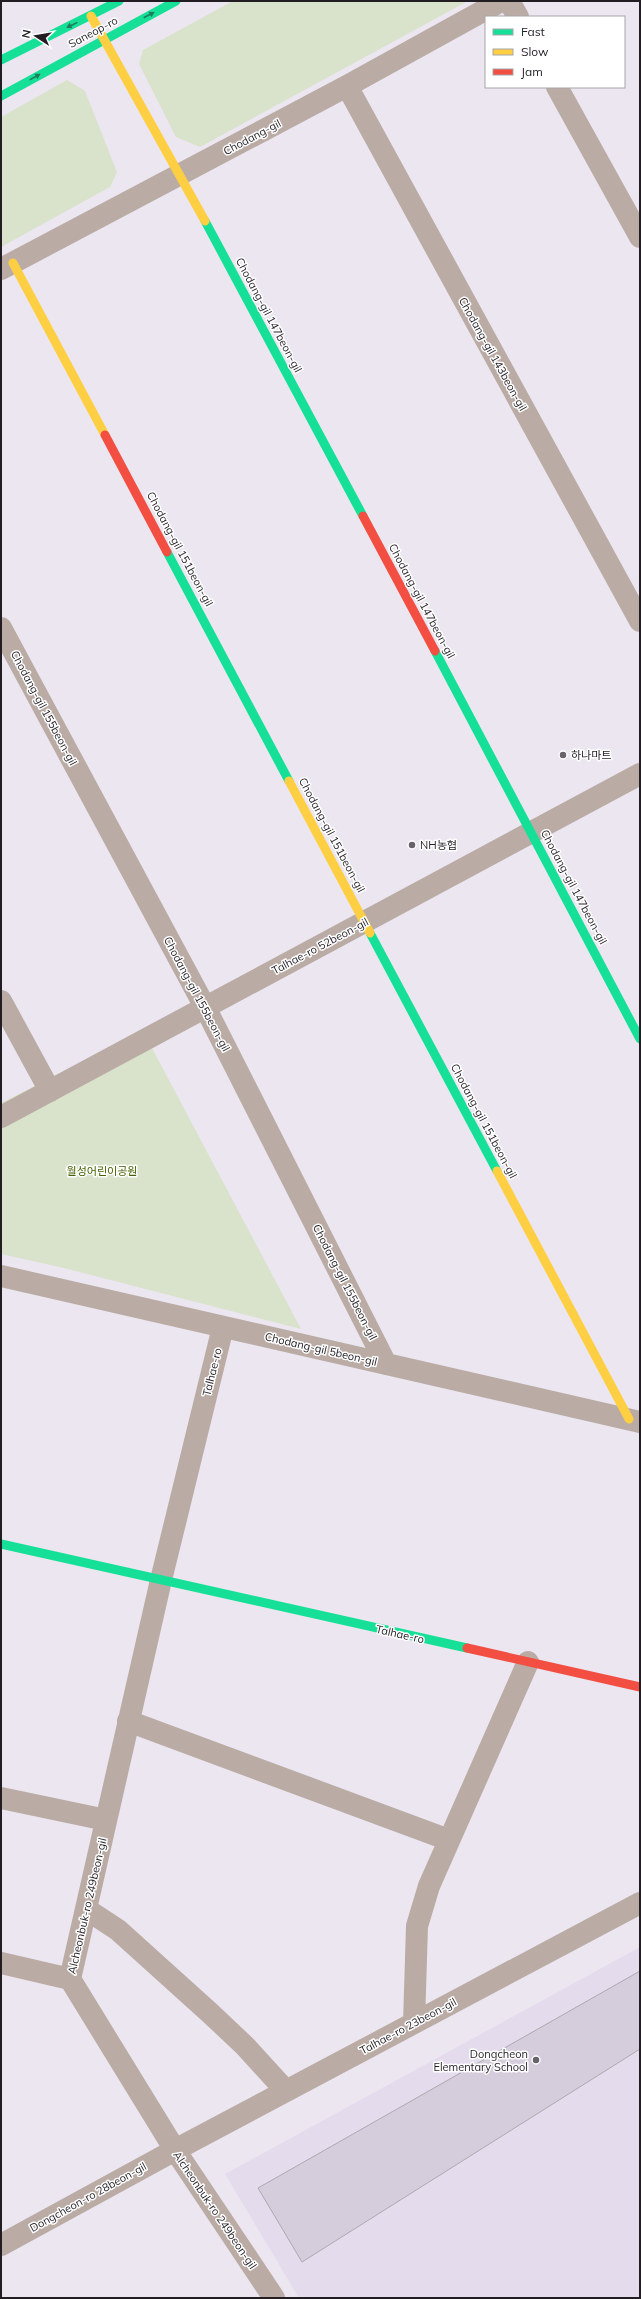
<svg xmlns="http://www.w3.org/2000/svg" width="641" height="2299" font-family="Mulish,'Noto Sans KR',sans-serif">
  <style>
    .built { fill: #e4dbed }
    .green { fill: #d9e3cb }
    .building { fill: #d5cddb; stroke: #ada9b0 }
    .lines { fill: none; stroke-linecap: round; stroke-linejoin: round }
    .street { stroke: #baaca5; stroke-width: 22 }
    .fast { stroke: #16e098; stroke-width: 9 }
    .slow { stroke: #ffcf43; stroke-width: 9 }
    .jam { stroke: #f24e42; stroke-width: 9 }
    .oneway { fill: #1c7e5e }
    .poi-dot { fill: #68636b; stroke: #fff; stroke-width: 1.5 }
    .labels { text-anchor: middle; stroke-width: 3; stroke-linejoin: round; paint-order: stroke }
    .street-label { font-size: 11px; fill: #211d23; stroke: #fff }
    .poi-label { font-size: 11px; fill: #211d23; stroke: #fff; text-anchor: start }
    .park-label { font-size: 11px; fill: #466002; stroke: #fff }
  </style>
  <rect width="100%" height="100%" fill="#ebe6f0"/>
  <path class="built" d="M 640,1947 L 640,2298 L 299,2298 L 225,2174 Z"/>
  <path class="green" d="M 233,1 L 468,1 L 200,147 L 176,137 L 139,64 L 143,50 Z
    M 67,80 L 85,91 L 117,172 L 110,187 L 1,247 L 1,117 Z
    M 143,1031 L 301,1329 L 64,1268 L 1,1254 L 1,1103 Z"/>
  <path class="building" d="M 640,1971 L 640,2049 L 302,2262 L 258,2188 Z"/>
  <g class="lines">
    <path class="street" d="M 509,1 L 518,17
      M 347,86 L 640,621
      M 557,87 L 640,237
      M 1,269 L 347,86 L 501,1
      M 1,628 L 205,1007 L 386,1364
      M 1,1001 L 50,1091
      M 1,1117 L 640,774
      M 1,1276 L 640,1422
      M 223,1327 L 161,1580 L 70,1979 L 175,2150 L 274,2298
      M 128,1721 L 449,1840
      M 1,1798 L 106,1820
      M 86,1909 L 118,1930 L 210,2013 L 245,2046 L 286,2091
      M 1,1963 L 70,1979
      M 414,2023 L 417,1926 L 429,1886 L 528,1662
      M 1,2245 L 175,2150 L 640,1903"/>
    <path class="fast" d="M 1,60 L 119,1
      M 1,96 L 176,1
      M 205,221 L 363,516
      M 167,552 L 289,781
      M 435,651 L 640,1039
      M 370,933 L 497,1171
      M 1,1544 L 467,1648"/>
    <path class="slow" d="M 91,16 L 205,221
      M 13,263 L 105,435
      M 289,781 L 370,933
      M 497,1171 L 629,1419"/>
    <path class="jam" d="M 105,435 L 167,552
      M 363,516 L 435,651
      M 467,1648 L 640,1687"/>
  </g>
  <defs><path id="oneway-solid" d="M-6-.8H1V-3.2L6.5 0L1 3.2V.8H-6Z"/></defs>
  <g class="oneway">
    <use href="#oneway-solid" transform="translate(149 15) rotate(-28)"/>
    <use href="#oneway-solid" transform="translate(72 25) rotate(154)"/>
    <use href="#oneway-solid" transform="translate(35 77) rotate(-29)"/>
  </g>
  <g class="poi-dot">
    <circle cx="563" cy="755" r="4"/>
    <circle cx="412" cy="845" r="4"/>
    <circle cx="536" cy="2060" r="4"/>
  </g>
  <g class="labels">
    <g class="street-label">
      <text transform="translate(93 32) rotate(-28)" y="4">Saneop-ro</text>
      <text transform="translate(252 137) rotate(-28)" y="4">Chodang-gil</text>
      <text transform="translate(269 315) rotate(62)" y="4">Chodang-gil 147beon-gil</text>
      <text transform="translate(493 354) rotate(61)" y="4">Chodang-gil 143beon-gil</text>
      <text transform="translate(180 549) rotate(62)" y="4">Chodang-gil 151beon-gil</text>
      <text transform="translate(422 601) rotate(62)" y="4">Chodang-gil 147beon-gil</text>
      <text transform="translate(44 708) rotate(62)" y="4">Chodang-gil 155beon-gil</text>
      <text transform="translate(332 835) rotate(62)" y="4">Chodang-gil 151beon-gil</text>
      <text transform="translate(574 887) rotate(62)" y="4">Chodang-gil 147beon-gil</text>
      <text transform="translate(320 946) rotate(-28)" y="4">Talhae-ro 52beon-gil</text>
      <text transform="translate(197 994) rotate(62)" y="4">Chodang-gil 155beon-gil</text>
      <text transform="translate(484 1121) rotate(62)" y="4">Chodang-gil 151beon-gil</text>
      <text transform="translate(345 1282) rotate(63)" y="4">Chodang-gil 155beon-gil</text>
      <text transform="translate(321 1349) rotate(13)" y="4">Chodang-gil 5beon-gil</text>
      <text transform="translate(212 1372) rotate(-76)" y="4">Talhae-ro</text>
      <text transform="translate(400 1634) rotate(13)" y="4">Talhae-ro</text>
      <text transform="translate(87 1906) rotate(-77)" y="4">Alcheonbuk-ro 249beon-gil</text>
      <text transform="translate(408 2026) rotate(-28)" y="4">Talhae-ro 23beon-gil</text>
      <text transform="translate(88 2197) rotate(-29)" y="4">Dongcheon-ro 28beon-gil</text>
      <text transform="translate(215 2210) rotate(56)" y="4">Alcheonbuk-ro 249beon-gil</text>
    </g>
    <g class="poi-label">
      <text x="571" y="759">하나마트</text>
      <text x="420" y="849">NH농협</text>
      <text x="528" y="2058" text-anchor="end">Dongcheon<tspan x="528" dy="13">Elementary School</tspan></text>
    </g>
    <g class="park-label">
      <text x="102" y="1175">월성어린이공원</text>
    </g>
  </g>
  <rect width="641" height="2299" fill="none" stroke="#211d23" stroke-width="4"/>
  <rect x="485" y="16" width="140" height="72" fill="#ffffff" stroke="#a6a5a7"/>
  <rect x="493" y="29" width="20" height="6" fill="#16e098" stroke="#a6a5a7"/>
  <text x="521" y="36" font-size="12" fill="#211d23">Fast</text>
  <rect x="493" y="49" width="20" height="6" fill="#ffcf43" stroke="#a6a5a7"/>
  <text x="521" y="56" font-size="12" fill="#211d23">Slow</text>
  <rect x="493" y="69" width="20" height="6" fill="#f24e42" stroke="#a6a5a7"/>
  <text x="521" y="76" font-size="12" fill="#211d23">Jam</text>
  <g transform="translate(36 36) rotate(282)" stroke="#ffffff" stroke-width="3" paint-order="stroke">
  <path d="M0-3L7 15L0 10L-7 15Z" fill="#211d23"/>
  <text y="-6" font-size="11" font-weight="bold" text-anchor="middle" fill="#211d23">N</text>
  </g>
</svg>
